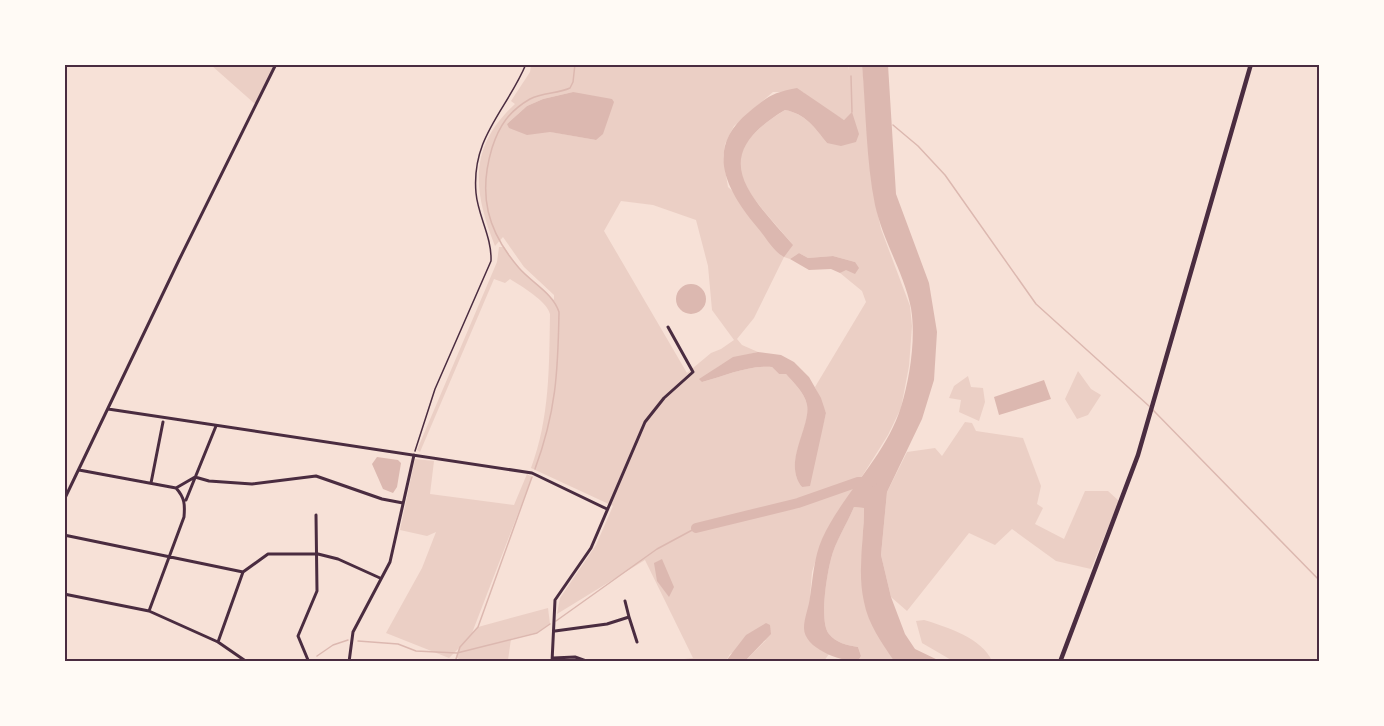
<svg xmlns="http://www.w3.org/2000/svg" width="1384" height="726" font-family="'Alegreya Sans',sans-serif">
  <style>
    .green { fill: #ebcfc5; fill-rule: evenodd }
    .water { fill: #dcb8b0 }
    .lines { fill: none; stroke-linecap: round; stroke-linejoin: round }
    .stream { stroke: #dcb8b0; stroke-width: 1.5 }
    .river { stroke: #dcb8b0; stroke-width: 10 }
    .path { stroke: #4a2c40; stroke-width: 1.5 }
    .minor { stroke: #4a2c40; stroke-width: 3 }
    .tertiary { stroke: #4a2c40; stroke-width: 4.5 }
    .secondary { stroke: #4a2c40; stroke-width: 4.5 }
    .neatline { fill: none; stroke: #4a2c40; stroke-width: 2 }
  </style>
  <rect width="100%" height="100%" fill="#f7e1d7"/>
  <path class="green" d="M 848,64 L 849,70 L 849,65 L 862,65 L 875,202 L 881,229 L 910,306 L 912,326 L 909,366 L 901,408 L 888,435 L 822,540 L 812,572 L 810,597 L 821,650 L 829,654 L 824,661 L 745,661 L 766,640 L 730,654 L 726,661 L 666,661 L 693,658 L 645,560 L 557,614 L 560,598 L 596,545 L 613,506 L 531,468 C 550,417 549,367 550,314 C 547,301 521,286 510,279 L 505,283 L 494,279 L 420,452 L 417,450 L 497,262 L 499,247 L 504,247 L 519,268 L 554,300 L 554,295 L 524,267 L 503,237 L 495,246 C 473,191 468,147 515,104 L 511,101 L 530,72 L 531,65 ZM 573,92 L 596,140 L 507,124 L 527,106 L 543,99 ZM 773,92 L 803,92 L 808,98 L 844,120 L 852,113 L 827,143 C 814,127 806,114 785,110 C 704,159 748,191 793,245 L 728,187 L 723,157 L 725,144 L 734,126 ZM 621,201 L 653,205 L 696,220 L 708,266 L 712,310 L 734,340 L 721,349 L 711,353 L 687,373 L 604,231 ZM 799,253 L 808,258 L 833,256 L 855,262 L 840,273 L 862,291 L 866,302 L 815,387 L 826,413 L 810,475 L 802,487 C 782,463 812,427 807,405 C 805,393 793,382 786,374 L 779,374 L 772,367 C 748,365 725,376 702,382 C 717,363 735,357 758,352 L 742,345 L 737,339 L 754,318 L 784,257 L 790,259 Z
    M 211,65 L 274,65 L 255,104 Z
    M 1078,371 L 1091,389 L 1101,395 L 1088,415 L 1077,419 L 1065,399 Z
    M 968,376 L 971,387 L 983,388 L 985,402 L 979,421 L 959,412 L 961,400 L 949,398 L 954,386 Z
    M 965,422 L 972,423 L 976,431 L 1023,438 L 1041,486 L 1037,504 L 1043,508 L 1035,524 L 1064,539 L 1085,491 L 1108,491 L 1119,501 L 1091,569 L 1056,561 L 1012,529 L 995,545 L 969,533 L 907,611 L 891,597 L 881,555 L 887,492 L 907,452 L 935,448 L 942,456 Z
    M 415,459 L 434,461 L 430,494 L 514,505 L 527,474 L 532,477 L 472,633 L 466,640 L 478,627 L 548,608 L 550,624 L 538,632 L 511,639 L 508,660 L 462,661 L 456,657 L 459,648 L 449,658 L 386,633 L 422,568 L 436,532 L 427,536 L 400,530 Z
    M 854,507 L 864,508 L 861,574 L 874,628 L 894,661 L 858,661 L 861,656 L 858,647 C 847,645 836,643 829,634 C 819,622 827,573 831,559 C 835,541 847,524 854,507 Z
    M 924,620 C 947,627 982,638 992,661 L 953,661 L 922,643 L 916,621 Z"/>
  <path class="water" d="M 862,65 L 888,65 L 896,194 L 929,283 L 937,332 L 934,380 L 922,419 L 887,492 L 881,555 L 891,597 L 905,634 L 915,649 L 940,661 L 894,661 C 882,643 868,624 864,602 C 857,571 864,539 864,508 L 854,507 C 847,524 835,542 831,559 C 827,574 819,622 829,634 C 836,643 847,645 858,647 L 861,656 L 858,661 C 842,662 804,649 804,628 C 804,618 809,607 810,597 C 813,578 814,557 822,539 C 843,493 886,456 901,407 C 910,378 916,338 911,308 C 904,273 883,241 875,205 C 866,160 866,110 862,65 Z
    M 797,88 L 844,120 L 852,112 L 859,134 L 856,142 L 841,146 L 827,143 C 814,127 806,114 785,110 C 706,157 748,193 793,245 L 784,257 C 773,251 765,236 757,227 C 726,190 704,148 749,112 C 768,96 772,93 797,88 Z
    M 573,92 L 612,99 L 614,102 L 603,134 L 596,140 L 550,132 L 527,135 L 509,128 L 507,124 L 527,106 L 543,99 Z
    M 799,253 L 808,258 L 833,256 L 855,262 L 859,268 L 855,274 L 846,270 L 840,273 L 831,269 L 809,270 L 790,259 Z
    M676 299a15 15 0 1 1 30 0a15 15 0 1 1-30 0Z
    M 758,352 L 781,355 L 794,362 L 809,377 L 821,398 L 826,413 L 810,486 L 802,487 C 782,463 811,427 807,405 C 805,393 793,382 786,374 L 779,374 L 772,367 C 748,365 725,376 702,382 L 699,379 L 733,357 Z
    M 1044,380 L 1051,399 L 999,415 L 994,397 Z
    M 377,457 L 398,460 L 401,463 L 397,487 L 393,493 L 383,489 L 372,464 Z
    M 662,559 L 674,587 L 669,597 L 657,581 L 654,563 Z
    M 766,623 L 770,625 L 771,634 L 745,661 L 726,661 L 746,635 Z"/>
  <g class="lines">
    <path class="stream" d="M 851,76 L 852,112
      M 893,125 L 918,146 L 945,175 L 1036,304 L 1149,406
      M 1153,410 L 1320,581
      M 535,469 C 556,412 558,372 559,312 C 553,293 532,283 519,268 C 487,231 478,195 492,148 C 499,126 509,111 530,99 C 543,92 557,94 570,88 L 573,82 L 575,64
      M 556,621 L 657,549 L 696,528
      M 358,641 L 398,644 L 416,651 L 457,653 L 537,633 L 550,624
      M 317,656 L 333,645 L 348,640
      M 455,662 L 460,647 L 478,627 L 532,477"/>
    <path class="river" d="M 696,528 L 798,503 L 858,482 L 872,482"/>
    <path class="path" d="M 415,451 L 435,389 L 491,261 C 492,237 478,216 476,193 C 471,137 507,110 526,64"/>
    <path class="minor" d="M 108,409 L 532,473 L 607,509
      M 79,470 L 176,488 C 185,498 185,505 184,517 L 149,611
      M 151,483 L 163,422
      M 176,488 L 195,477 L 209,481 L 252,484 L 316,476 L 382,499 L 403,503
      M 64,500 L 179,260 L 276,64
      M 186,500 L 216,426
      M 64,535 L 243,572
      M 64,594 L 149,611 L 218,642 L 247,662
      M 625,601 L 629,617
      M 555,631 L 607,624 L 629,617 L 637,642
      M 218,642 L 243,572 L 268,554 L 318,554 L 338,559 L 380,578
      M 553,658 L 575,657 L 589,662
      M 308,660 L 298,636 L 317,591 L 316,515
      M 349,662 L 353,632 L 390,562 L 414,455
      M 552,662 L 555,600 L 591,548 L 645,422 L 664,398 L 693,372 L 668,327"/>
    <path class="tertiary" d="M 64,659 L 67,662"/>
    <path class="secondary" d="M 298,662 L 316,662
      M 1060,662 L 1138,455 L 1251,64"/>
  </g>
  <rect width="1384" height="726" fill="none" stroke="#fffaf5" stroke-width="132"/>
  <rect x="66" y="66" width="1252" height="594" class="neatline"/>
</svg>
